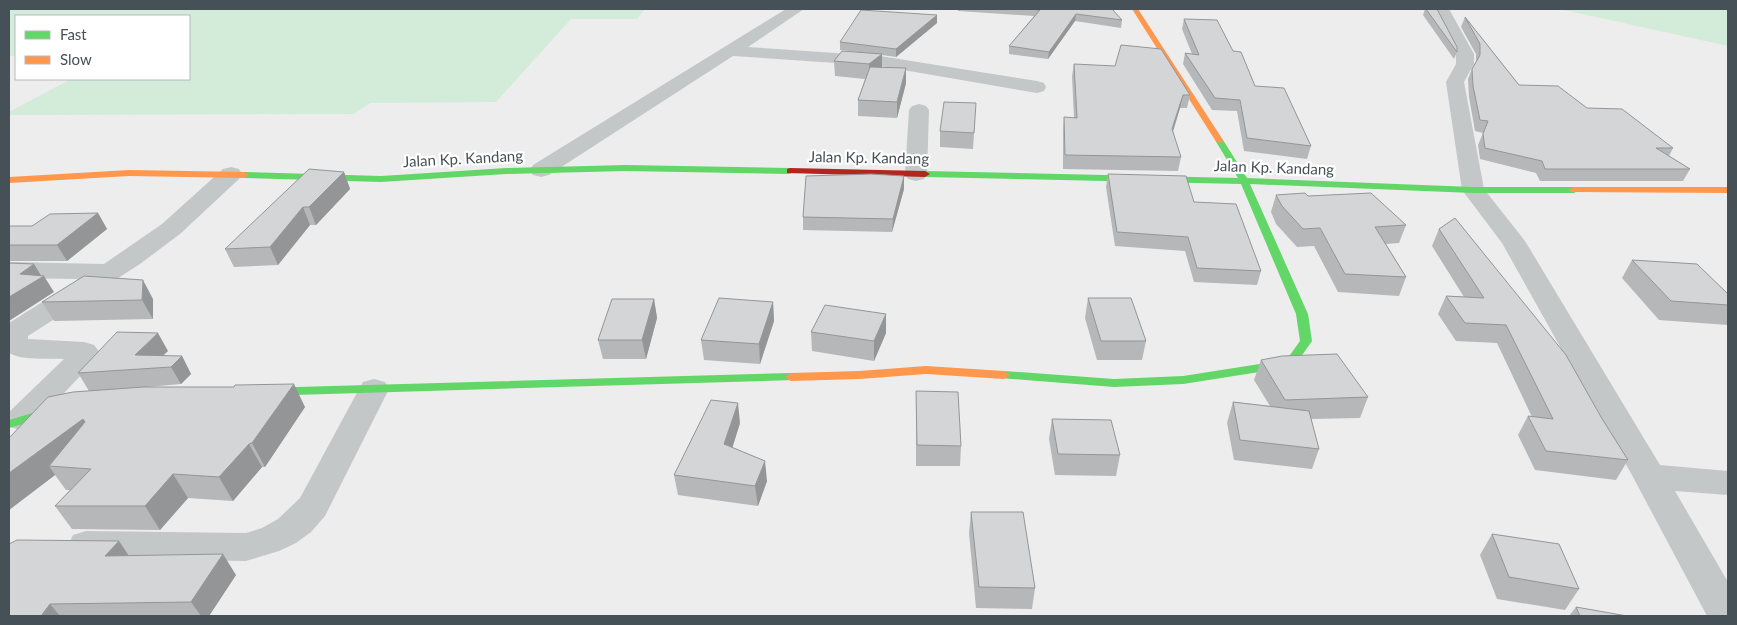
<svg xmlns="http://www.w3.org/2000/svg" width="1737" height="625" font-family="Lato,sans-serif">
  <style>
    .green { fill: #d3ebd9 }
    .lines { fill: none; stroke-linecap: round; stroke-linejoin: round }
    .street { fill: #c4c7c8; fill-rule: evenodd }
    .fast { fill: #63d668; fill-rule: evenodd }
    .slow { fill: #ff974d; fill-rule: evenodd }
    .jam { fill: #b3261e; fill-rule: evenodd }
    .wall { fill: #b5b7b8 }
    .shaded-wall { fill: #949596 }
    .building { fill: #d3d5d6; stroke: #949596 }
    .labels { text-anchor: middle; stroke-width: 4.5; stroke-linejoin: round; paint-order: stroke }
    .street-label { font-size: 15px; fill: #465157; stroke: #fff }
  </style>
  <rect width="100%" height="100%" fill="#ededed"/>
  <path class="green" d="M 9,9 L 645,9 L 637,19 L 571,19 L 496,102 L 370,103 L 354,114 L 9,115 L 9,112 L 71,79 L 189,79 L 189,16 L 16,16 L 16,56 L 9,56 Z
    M 1556,9 L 1728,9 L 1728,46 L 1569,11 Z"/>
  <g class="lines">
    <path class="street" d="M 786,9 L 804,9 L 748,47 L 880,56 L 1037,81 L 1044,83 L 1046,87 L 1044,91 L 1037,93 L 880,66 L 733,56 L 549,175 L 541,177 L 533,175 L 530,170 L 533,165 Z
      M 1433,9 L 1449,9 L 1474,54 L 1474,64 L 1464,82 L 1484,189 L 1525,241 L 1660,465 L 1728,471 L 1728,495 L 1675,491 L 1728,582 L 1728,616 L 1707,616 L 1633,477 L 1502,243 L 1462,190 L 1446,82 L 1456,64 L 1456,54 Z
      M 919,104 L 926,106 L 929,110 L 927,174 L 924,179 L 916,181 L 908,179 L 905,174 L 909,110 L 912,106 Z
      M 231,167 L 239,169 L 242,174 L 239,179 L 180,234 L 140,264 L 28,336 L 28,339 L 84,342 L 94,345 L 101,354 L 32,427 L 21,430 L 10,427 L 10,411 L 64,359 C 47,358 24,361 9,353 L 9,323 L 79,279 L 9,278 L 9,262 L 104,264 L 162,224 L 223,169 Z
      M 374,379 L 385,382 L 389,389 L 325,516 L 311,532 L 296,543 L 279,551 L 246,561 L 86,559 L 73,555 L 68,545 L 73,535 L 86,531 L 246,533 L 262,528 L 278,519 L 300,498 L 359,389 L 363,382 Z"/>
    <path class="fast" d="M 1219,137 L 1223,140 L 1247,178 L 1473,187 L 1574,187 L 1579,190 L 1574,193 L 1473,193 L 1250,184 L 1308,314 L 1312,341 L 1298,361 L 1272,370 L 1183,384 L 1114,387 L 1000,378 L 998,375 L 1000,372 L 1004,371 L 1114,379 L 1183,376 L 1266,363 L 1290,355 L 1300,341 L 1296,314 L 1241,184 L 925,177 L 920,174 L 925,171 L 1238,178 L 1215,140 Z
      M 626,165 L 790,168 L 794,171 L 790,174 L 626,171 L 506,174 L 381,182 L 244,178 L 239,175 L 244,172 L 381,176 L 506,168 Z
      M 791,373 L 797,377 L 795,380 L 261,396 L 257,395 L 255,392 L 257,389 L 261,388 Z
      M 66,403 L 71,404 L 72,407 L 71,410 L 9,428 L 9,420 Z"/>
    <path class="slow" d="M 1132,9 L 1138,9 L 1223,140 L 1222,142 L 1219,143 L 1215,140 Z
      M 129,170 L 244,172 L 249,175 L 244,178 L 129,176 L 9,183 L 9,177 Z
      M 1574,187 L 1728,187 L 1728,193 L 1571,192 L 1569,190 Z
      M 926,366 L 1004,371 L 1010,375 L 1004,379 L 926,374 L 859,379 L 791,381 L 785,377 L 791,373 L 859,371 Z"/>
    <path class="jam" d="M 790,168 L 925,171 L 930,174 L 925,177 L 787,173 L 787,169 Z"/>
  </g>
  <path class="wall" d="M 958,9 L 1112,9 L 1122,20 L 1121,28 L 1075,21 L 1048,59 L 1009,54 L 1009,46 L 1034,16 L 958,11 Z
    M 1425,9 L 1437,9 L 1457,52 L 1454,59 L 1423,15 Z
    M 1465,17 L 1519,85 L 1587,108 L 1673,148 L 1669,156 L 1690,169 L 1683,181 L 1540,181 L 1536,173 L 1480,159 L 1478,145 L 1483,133 L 1475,131 L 1469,97 L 1468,79 L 1472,69 L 1476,62 L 1476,54 L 1461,27 Z
    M 1184,19 L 1233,51 L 1255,86 L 1311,146 L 1307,159 L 1244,151 L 1237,111 L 1212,110 L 1183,64 L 1185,53 L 1192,54 L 1182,29 Z
    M 937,23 L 896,57 L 882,55 L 882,67 L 906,83 L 897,118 L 858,116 L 858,100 L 865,79 L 835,76 L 834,61 L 858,52 L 840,50 L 840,42 Z
    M 1074,64 L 1190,95 L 1187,108 L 1180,108 L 1173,132 L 1181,157 L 1178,171 L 1063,169 L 1063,130 L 1064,117 L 1074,118 L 1072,76 Z
    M 940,131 L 974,133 L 973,149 L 940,147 Z
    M 344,172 L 350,189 L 316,225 L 310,225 L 278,265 L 234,267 L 225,249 Z
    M 1108,174 L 1194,202 L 1261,271 L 1257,285 L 1194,282 L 1185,251 L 1115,246 L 1106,187 Z
    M 904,189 L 892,232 L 803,230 L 803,217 Z
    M 1276,195 L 1308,196 L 1406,225 L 1399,243 L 1386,244 L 1406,277 L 1399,296 L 1338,292 L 1314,246 L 1297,247 L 1276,224 L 1271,212 Z
    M 98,213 L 107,229 L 67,261 L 9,261 L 9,226 L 32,226 Z
    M 1439,229 L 1601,417 L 1628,460 L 1616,480 L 1535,470 L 1518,435 L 1528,416 L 1532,417 L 1497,343 L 1456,341 L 1438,314 L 1446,296 L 1464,297 L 1432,246 Z
    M 1632,260 L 1728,294 L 1728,325 L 1659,320 L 1622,278 Z
    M 1088,298 L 1146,341 L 1142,360 L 1097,360 L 1085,318 Z
    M 153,299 L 153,319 L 54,321 L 42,302 Z
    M 654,299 L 657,318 L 646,359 L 603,359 L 598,340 Z
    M 773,302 L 774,321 L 760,364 L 704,360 L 701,340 Z
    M 886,314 L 886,333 L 874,361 L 812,351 L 811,332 Z
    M 168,351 L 162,356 L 182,356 L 191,374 L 181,384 L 147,387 L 305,407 L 265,467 L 262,467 L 233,501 L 188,498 L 160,530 L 72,529 L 55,506 L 70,490 L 66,490 L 55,475 L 9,510 L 89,391 L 78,373 Z
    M 1261,360 L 1368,397 L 1360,418 L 1311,419 L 1319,449 L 1312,469 L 1234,460 L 1227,423 L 1233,402 L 1270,406 L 1254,380 Z
    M 916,391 L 961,446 L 960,466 L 916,466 Z
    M 1052,419 L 1120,455 L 1116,476 L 1055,475 L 1049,439 Z
    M 740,423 L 732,448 L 767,481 L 758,506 L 678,495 L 674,475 Z
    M 971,512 L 1035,588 L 1032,609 L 976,608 L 969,533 Z
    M 1492,534 L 1579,589 L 1565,610 L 1497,599 L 1480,555 Z
    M 129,556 L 236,575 L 209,616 L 9,616 Z
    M 1576,607 L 1627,616 L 1569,616 Z"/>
  <path class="shaded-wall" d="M 1076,14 L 1075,21 L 1048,59 L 1049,52 Z
    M 937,15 L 937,23 L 896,57 L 896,49 Z
    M 882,54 L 882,68 L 869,79 L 869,64 Z
    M 906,68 L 906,83 L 897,118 L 897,102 Z
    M 1183,95 L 1180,108 L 1169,143 L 1172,129 Z
    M 344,172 L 350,189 L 316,225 L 309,207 Z
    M 904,176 L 904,189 L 892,232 L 893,219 Z
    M 303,207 L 310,225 L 278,265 L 270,247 Z
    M 98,213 L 107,229 L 67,261 L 57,245 Z
    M 34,264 L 42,277 L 44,276 L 54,292 L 9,321 L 9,297 L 20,274 Z
    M 143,280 L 153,299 L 153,319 L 142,300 Z
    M 654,299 L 657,318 L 646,359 L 642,340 Z
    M 773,302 L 774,321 L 760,364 L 759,344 Z
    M 886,314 L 886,333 L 874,361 L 874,341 Z
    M 158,333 L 168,351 L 150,368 L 135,355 Z
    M 182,356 L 191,374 L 181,384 L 171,367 Z
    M 294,384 L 305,407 L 265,467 L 252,443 Z
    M 738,403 L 740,423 L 727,465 L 724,444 Z
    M 83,419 L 98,443 L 49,466 L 55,475 L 9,510 L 9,473 Z
    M 249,444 L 262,467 L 233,501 L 219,477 Z
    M 765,461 L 767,481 L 758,506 L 755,486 Z
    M 173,474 L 188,498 L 160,530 L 145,506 Z
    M 119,541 L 133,562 L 105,556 Z
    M 223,554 L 236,575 L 209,616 L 201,616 L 191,602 Z
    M 50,604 L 60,616 L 41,616 Z"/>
  <path class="building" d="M 1026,9 L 1112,9 L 1122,20 L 1076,14 L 1049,52 L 1009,46 L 1040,10 Z
    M 1426,9 L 1437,9 L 1457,47 L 1457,52 Z
    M 861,10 L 937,15 L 896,49 L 840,42 Z
    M 1465,17 L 1519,85 L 1558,86 L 1587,108 L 1622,109 L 1673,148 L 1656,148 L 1690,169 L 1545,169 L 1542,161 L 1485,148 L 1483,134 L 1488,121 L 1480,120 L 1473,86 L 1472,69 L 1480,55 L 1480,44 Z
    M 1184,19 L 1217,20 L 1233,51 L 1241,52 L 1255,86 L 1284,88 L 1311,146 L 1247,138 L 1240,100 L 1215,98 L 1185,53 L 1199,55 Z
    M 1121,45 L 1161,49 L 1190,95 L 1183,95 L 1172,129 L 1181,157 L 1065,155 L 1064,117 L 1077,118 L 1074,64 L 1115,66 Z
    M 842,51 L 882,54 L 869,64 L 834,61 Z
    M 870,67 L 906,68 L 897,102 L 858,100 Z
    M 944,102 L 976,103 L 974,133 L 940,131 Z
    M 309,169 L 344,172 L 309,207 L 303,207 L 270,247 L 225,249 Z
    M 871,174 L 904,176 L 893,219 L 803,217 L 806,176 Z
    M 1108,174 L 1186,176 L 1194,202 L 1236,204 L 1261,271 L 1197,268 L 1188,237 L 1117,232 Z
    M 1305,193 L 1308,196 L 1371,193 L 1406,225 L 1375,227 L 1406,277 L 1345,274 L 1320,228 L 1303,229 L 1282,206 L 1276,195 Z
    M 98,213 L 57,245 L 9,245 L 9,226 L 32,226 L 50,214 Z
    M 1455,218 L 1566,355 L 1601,417 L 1628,460 L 1546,451 L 1528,416 L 1553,419 L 1506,325 L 1465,323 L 1446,296 L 1484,298 L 1439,229 Z
    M 1632,260 L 1697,264 L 1728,294 L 1728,305 L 1671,301 Z
    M 9,263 L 34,264 L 20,274 L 44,276 L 9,297 Z
    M 84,276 L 143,280 L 142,300 L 42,302 Z
    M 719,298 L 773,302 L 759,344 L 701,340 Z
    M 1088,298 L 1131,298 L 1146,341 L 1101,341 Z
    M 612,299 L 654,299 L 642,340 L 598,340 Z
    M 825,305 L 886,314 L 874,341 L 811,332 Z
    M 117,332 L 158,333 L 135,355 L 182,356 L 171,367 L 78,373 Z
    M 1337,354 L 1368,397 L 1285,400 L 1261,360 L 1282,356 Z
    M 294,384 L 252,443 L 249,444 L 219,477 L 173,474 L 145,506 L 55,506 L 91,469 L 49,466 L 85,422 L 83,419 L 9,473 L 9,438 L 48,397 L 73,392 L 143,387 L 234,387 L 235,385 Z
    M 916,391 L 958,392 L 961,446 L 917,445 Z
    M 711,400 L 738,403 L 724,444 L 765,461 L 755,486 L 674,475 Z
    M 1233,402 L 1309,411 L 1319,449 L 1240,440 Z
    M 1052,419 L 1111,420 L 1120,455 L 1058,454 Z
    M 971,512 L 1023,512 L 1035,588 L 979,587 Z
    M 1492,534 L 1559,544 L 1579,589 L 1509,577 Z
    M 17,540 L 119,541 L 105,556 L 223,554 L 191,602 L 50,604 L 41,616 L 9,616 L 9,544 Z
    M 1576,607 L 1627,616 L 1580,616 Z"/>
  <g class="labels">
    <g class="street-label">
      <text transform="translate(869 158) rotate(1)" y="5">Jalan Kp. Kandang</text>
      <text transform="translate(463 159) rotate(-3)" y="5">Jalan Kp. Kandang</text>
      <text transform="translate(1274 168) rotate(2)" y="5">Jalan Kp. Kandang</text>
    </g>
  </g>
  <rect width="1737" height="625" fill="none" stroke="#465157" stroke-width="20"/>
  <rect x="15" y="15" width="175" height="65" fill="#ffffff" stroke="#b5b9bc"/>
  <rect x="25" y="31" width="25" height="8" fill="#63d668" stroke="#b5b9bc"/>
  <text x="60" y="40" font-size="15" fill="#465157">Fast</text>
  <rect x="25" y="56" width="25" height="8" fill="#ff974d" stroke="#b5b9bc"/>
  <text x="60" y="65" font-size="15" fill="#465157">Slow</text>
</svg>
